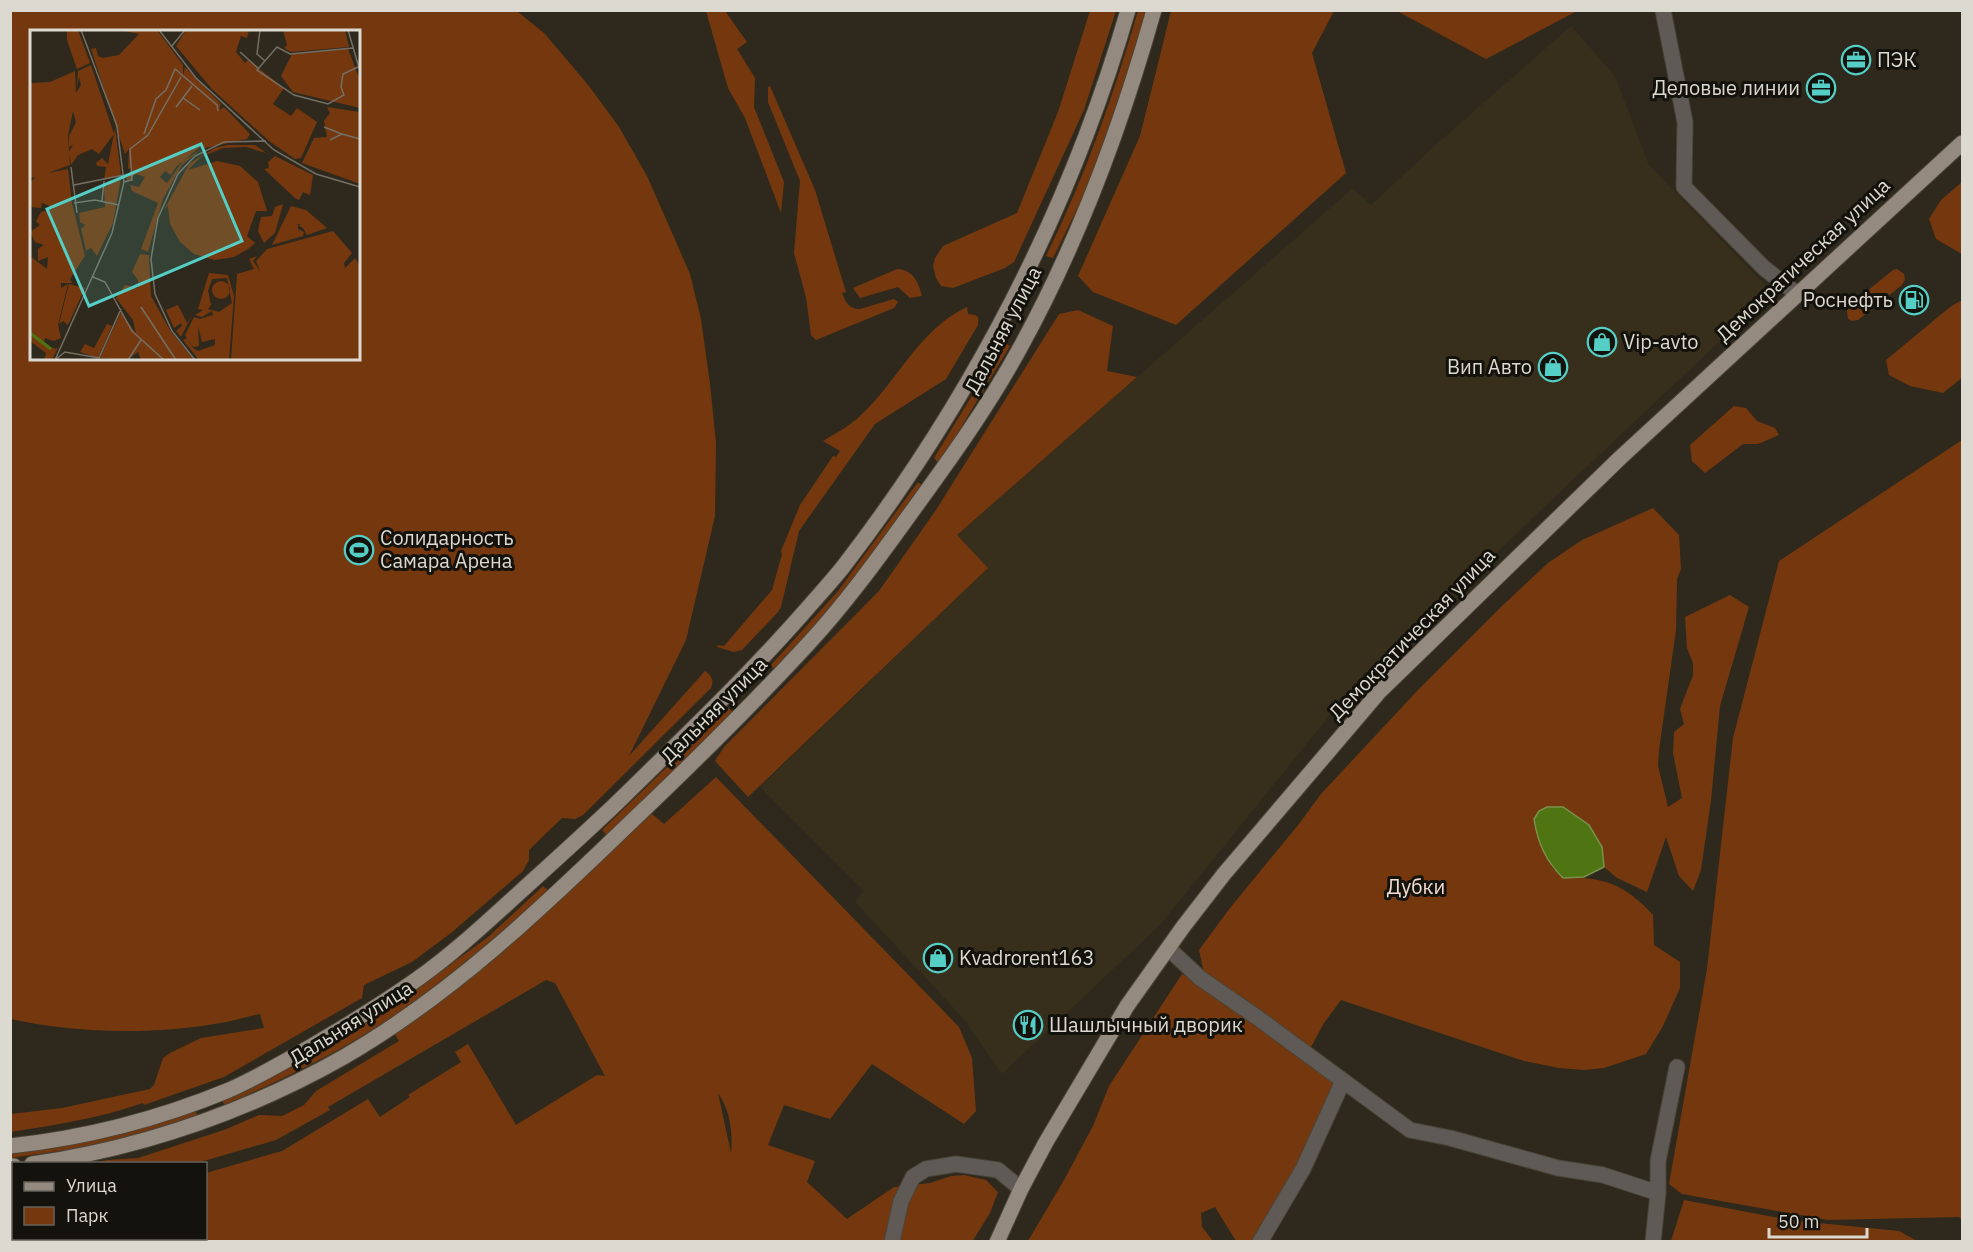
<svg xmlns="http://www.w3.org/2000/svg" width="1973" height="1252" font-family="'IBM Plex Sans',sans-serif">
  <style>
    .built { fill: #372f1b }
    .green { fill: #75380e; fill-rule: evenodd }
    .water { fill: #4f7412; stroke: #79924b; stroke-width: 1.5 }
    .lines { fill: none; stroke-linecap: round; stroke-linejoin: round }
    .minor-casing { stroke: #4a4539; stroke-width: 17 }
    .major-casing { stroke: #4a4539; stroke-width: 17 }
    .minor { stroke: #5f5a55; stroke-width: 15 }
    .major { stroke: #958a7f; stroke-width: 15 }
    .labels { text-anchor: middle; stroke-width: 6; stroke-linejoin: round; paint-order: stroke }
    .poi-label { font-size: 20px; fill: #dcd9d0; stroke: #14120c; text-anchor: start }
    .street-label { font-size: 20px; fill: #dcd9d0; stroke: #14120c }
    .park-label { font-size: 20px; fill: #f4dcd0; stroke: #14120c }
    .inset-river { fill: none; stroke: #4f7412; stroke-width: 3 }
    .inset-road { fill: none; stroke: #746f64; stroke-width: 1.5 }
    .view { fill: #55cec5; fill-opacity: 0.15; stroke: #55cec5; stroke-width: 3 }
    .inset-edge { fill: none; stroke: #dcd9d0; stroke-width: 3 }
  </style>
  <rect width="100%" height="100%" fill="#2e291c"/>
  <path class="built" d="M 1571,26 L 1615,76 L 1649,165 L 1772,292 L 1542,509 L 1330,715 L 1160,925 L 1002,1074 L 963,1018 L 855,902 L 864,891 L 760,787 L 988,568 L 957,535 L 1353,188 L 1371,205 L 1441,140 Z"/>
  <path class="green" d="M 11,10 L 517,11 L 545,34 L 589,86 L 619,127 L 647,176 L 673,235 L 690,274 L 701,319 L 710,384 L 716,443 L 715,516 L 686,640 L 629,756 L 705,671 C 712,676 714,680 711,688 L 583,815 L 575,819 L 562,818 L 529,850 L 529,860 L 523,871 L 451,933 L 412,962 L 364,985 L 362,998 L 224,1077 L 144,1105 L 143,1103 C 100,1118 55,1125 11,1132 L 11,1114 L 62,1108 L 150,1089 L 154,1085 L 163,1058 L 170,1053 L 201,1038 L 264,1028 L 260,1014 C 245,1017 230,1022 214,1024 C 152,1035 72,1033 11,1019 ZM 32,32 L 358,32 L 358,358 L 32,358 Z
    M 706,11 L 725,11 L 747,42 L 737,49 L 755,78 L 754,107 L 784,182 L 781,213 L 745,118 L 728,88 Z
    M 1090,11 L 1116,11 L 1084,110 L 1014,262 L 1005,268 L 953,288 L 941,286 L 936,278 L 933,266 L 935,258 L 943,246 L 1017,213 L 1058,112 Z
    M 1138,11 L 1146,11 L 1116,107 L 1082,199 L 1053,258 L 1046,256 C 1085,177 1114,94 1138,11 Z
    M 1171,11 L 1334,11 L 1312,53 L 1346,173 L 1176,325 L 1093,292 L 1078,276 L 1140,136 Z
    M 1397,11 L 1577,11 L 1486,59 Z
    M 770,86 L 815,190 L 846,292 L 842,293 C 846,303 849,309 860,309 L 894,299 L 898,302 L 894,308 L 816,340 L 811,335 L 806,297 L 794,253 L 800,181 L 768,102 L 768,87 Z
    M 1962,182 L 1962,254 L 1936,239 L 1929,219 L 1941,200 Z
    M 897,269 C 913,270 918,281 922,296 L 910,298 L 898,287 L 860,298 L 853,288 Z
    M 1897,269 L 1904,274 L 1905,280 L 1902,285 L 1858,320 L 1852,321 L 1848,319 L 1847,311 L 1850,305 L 1893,270 Z
    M 1962,300 L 1962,378 L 1943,393 L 1910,386 L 1889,375 L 1886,360 L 1950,307 Z
    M 967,307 L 968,314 L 975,315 L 978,317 L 978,325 L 946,379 L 875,424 L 799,531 L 781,607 L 778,612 L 742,650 L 734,652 L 717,647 L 718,645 L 724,646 L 772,590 L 782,554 L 781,551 L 800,505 L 833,456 L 836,457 L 840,451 L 823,441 C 836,433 850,426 861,415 C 898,381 919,329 967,307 Z
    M 1078,310 L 1113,326 L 1107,371 L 1137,377 L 957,535 L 988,568 L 748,797 L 715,761 L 724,747 L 879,591 L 936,510 L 1059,314 Z
    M 1004,343 L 1010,346 L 939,464 L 934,458 Z
    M 1734,406 L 1746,408 L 1757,421 L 1775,428 L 1779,435 L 1758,444 L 1743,444 L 1705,473 L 1692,461 L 1690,445 Z
    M 1962,440 L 1962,1220 L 1959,1217 L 1828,1220 L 1682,1194 L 1669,1184 L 1707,969 L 1733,738 L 1779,561 Z
    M 918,482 L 924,487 L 836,603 L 775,672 L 771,665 L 838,591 Z
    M 1653,508 L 1679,535 L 1681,569 L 1677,579 L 1676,630 L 1659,750 L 1658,766 L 1668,807 L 1682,798 L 1673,753 L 1674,732 L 1684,724 L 1680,709 L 1693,675 L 1693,663 L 1687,648 L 1685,617 L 1730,595 L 1749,607 L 1720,706 L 1711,800 L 1701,870 L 1693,891 L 1679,876 L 1666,837 L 1647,892 L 1617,878 L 1604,867 C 1602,846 1598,830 1579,819 L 1551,866 L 1563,878 C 1603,876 1626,885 1653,915 L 1654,945 L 1680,962 L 1680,988 L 1663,1026 L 1646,1054 L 1604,1068 L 1584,1070 L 1559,1068 L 1524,1061 L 1341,1000 L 1324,1023 L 1304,1060 L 1337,1083 L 1309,1146 L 1254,1241 L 1236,1241 L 1215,1207 L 1201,1213 L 1202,1227 L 1213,1241 L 1028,1241 L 1064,1180 L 1093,1126 L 1109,1086 L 1182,974 L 1210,987 L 1248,1010 L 1247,1000 L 1205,978 L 1199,950 L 1230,908 L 1299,824 L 1321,794 L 1417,691 L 1501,607 L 1548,563 L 1582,540 Z
    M 728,708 L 735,714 L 607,836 L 602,830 Z
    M 716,777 L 959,1027 L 972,1058 L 976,1111 L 964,1124 L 872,1064 L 830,1119 L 784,1105 L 768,1145 L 815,1161 L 807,1182 L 847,1219 L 894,1187 L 930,1183 L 951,1176 L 964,1175 L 986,1180 L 998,1192 L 990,1213 L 972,1242 L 11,1242 L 11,1226 L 13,1226 L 14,1238 L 206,1238 L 206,1173 L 282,1151 L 368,1099 L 380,1117 L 410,1097 L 408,1095 L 461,1062 L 455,1052 L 468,1044 L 516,1125 L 597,1075 L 605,1076 L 555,983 L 546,980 L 328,1107 L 330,1110 L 276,1140 L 197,1163 L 91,1163 L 107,1160 L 138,1158 L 224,1130 L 259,1115 L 282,1116 L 304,1105 L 316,1091 L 399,1041 L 394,1033 L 650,812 L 664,824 ZM 718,1093 C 730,1110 733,1132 731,1153 Z
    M 543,886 L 549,891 C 492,940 435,990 372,1030 C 325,1059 275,1083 224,1105 L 222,1098 L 312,1056 L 399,1002 L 488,937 Z
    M 195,1107 L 197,1116 L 120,1142 L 11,1158 L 10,1152 Z
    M 1684,1200 L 1789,1220 L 1899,1231 L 1917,1241 L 1671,1241 Z"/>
  <path class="water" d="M 1547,807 L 1563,807 L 1589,825 L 1602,847 L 1604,867 L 1584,877 L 1563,878 C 1546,861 1538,844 1534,819 L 1539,811 Z"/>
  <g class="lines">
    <g class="minor-casing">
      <path id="minor" d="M 1663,10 L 1685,122 L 1684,187 L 1764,268 L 1797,294
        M 1169,949 L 1200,978 L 1258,1018 L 1410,1130 L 1450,1138 L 1558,1168 L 1603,1175 L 1658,1193
        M 892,1242 L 901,1201 L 913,1177 L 926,1169 L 956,1164 L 998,1170 L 1021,1189
        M 1260,1242 L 1303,1169 L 1343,1081
        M 1653,1242 L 1658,1193 L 1658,1161 L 1677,1067"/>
    </g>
    <g class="major-casing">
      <path id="major" d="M 10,1146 C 85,1138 159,1119 229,1090 C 256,1078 284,1062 310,1047 C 346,1026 382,1004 416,980 C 453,954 486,923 519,893 C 554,861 589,830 623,797 C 685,736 748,676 805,611 C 818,596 831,582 843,567 C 971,401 1070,211 1128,10
        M 32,1164 C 141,1148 246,1112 342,1058 C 450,996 541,909 630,823 C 691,765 751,706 809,643 C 845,604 877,560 908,517 C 948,462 988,407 1020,348 C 1079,241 1121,127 1154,10
        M 10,1166 L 14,1166
        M 997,1242 L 1021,1189 L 1046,1142 L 1127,1006 L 1183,927 L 1224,874 L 1380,691 L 1620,458 L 1962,143"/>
    </g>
    <use href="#minor" class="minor"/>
    <use href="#major" class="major"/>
  </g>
  <defs>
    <g id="office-ring" transform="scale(1.5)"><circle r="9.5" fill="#14120c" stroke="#55cec5" stroke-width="1.5"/><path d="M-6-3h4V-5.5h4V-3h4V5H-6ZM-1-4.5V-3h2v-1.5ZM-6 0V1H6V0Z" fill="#55cec5"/></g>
    <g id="fuel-ring" transform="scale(1.5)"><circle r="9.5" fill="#14120c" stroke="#55cec5" stroke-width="1.5"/><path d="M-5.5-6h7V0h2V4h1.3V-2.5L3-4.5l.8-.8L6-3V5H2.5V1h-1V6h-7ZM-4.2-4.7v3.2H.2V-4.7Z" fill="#55cec5"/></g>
    <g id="shop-ring" transform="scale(1.5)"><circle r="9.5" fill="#14120c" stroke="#55cec5" stroke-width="1.5"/><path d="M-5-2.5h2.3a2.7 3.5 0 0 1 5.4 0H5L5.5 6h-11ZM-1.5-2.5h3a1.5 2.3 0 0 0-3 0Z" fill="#55cec5"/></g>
    <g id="stadium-ring" transform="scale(1.5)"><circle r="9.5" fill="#14120c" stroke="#55cec5" stroke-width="1.5"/><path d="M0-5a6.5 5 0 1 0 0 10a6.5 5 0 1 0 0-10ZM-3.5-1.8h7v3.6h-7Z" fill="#55cec5"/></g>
    <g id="restaurant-ring" transform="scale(1.5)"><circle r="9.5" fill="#14120c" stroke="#55cec5" stroke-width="1.5"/><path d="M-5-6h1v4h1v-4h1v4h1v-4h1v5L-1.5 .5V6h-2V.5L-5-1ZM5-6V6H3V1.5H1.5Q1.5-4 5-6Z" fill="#55cec5"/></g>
  </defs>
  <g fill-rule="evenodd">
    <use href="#office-ring" x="1856" y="60"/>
    <use href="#office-ring" x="1821" y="88"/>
    <use href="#fuel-ring" x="1914" y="300"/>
    <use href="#shop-ring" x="1602" y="342"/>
    <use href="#shop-ring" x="1553" y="367"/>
    <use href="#stadium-ring" x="359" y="550"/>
    <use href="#shop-ring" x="938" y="958"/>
    <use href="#restaurant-ring" x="1028" y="1025"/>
  </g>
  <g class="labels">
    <g class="poi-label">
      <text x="1877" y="67">ПЭК</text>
      <text x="1800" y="95" text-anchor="end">Деловые линии</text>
      <text x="1893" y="307" text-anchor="end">Роснефть</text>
      <text x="1623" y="349">Vip-avto</text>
      <text x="1532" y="374" text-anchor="end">Вип Авто</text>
      <text x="380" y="545">Солидарность<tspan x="380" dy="23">Самара Арена</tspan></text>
      <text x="959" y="965">Kvadrorent163</text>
      <text x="1049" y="1032">Шашлычный дворик</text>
    </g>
    <g class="street-label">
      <text transform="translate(1803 260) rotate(-43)" y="7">Демократическая улица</text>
      <text transform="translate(1003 330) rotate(-62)" y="7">Дальняя улица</text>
      <text transform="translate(1412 634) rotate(-46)" y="7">Демократическая улица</text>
      <text transform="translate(714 710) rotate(-45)" y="7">Дальняя улица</text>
      <text transform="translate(351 1023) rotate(-32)" y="7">Дальняя улица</text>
    </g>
    <g class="park-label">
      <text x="1416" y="894">Дубки</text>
    </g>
  </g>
  <g transform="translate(30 30)">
    <rect width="330" height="330" fill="#2e291c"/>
    <path d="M 37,0 L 48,0 L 60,33 L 47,39 L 37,10 ZM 90,0 L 127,0 L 153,35 L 153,46 L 155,37 L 191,74 L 189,80 L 194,77 L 220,104 L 217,109 L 175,118 L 171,116 L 146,137 L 141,145 L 135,141 L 130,147 L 137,153 L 153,131 L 172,118 L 152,135 L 133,169 L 118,222 L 111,219 L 128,173 L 102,161 L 100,155 L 109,157 L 115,147 L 106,144 L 97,152 L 96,146 L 101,142 L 101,138 L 98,139 L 99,119 L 95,124 L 61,19 L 66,18 L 68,26 L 73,28 L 89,25 L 109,4 ZM 156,0 L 219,0 L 217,8 L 211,6 L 206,22 L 215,33 L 218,30 L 254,58 L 243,74 L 261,86 L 267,78 L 287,92 L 271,128 L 265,129 L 239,111 L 182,59 L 146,16 ZM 253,0 L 315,0 L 319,17 L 261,22 L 254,18 L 257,15 ZM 318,19 L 330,50 L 330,78 L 263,62 L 251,46 L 262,24 ZM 61,35 L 84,104 L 69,124 L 62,119 L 48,125 L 41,135 L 39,122 L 43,115 L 39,117 L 39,106 L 46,92 L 43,81 L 38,106 L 40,135 L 18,143 L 38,139 L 42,173 L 55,226 L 40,249 L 42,253 L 31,253 L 31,258 L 38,254 L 28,295 L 31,308 L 24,311 L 15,308 L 13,314 L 26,319 L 29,316 L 22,330 L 14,330 L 16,323 L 0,311 L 0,226 L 17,239 L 18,227 L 8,231 L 8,219 L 14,215 L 5,212 L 0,202 L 10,195 L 6,191 L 11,182 L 25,178 L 12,173 L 11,178 L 0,177 L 0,152 L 5,148 L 0,147 L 0,53 L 20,52 L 45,41 L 46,63 L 51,55 L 49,47 L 47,57 L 48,41 ZM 297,77 L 330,82 L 330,154 L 272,133 L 284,108 L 297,107 L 294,91 L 300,83 ZM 85,98 L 91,145 L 74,150 L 76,137 L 67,136 L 66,133 L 72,128 L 78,134 ZM 198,115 L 225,115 L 236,123 L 216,117 L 193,118 L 171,127 L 158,140 L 187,131 L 210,136 L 228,152 L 237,181 L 226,181 L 217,206 L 225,213 L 218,219 L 204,227 L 185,230 L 164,224 L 150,212 L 140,194 L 138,176 L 134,180 L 159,134 L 165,130 L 185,118 ZM 245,126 L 283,145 L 280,165 L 273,162 L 269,170 L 265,168 L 234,139 L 239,138 L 238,132 ZM 91,148 L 83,193 L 67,226 L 61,218 L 56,221 L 51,199 L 55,195 L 50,192 L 49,183 L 75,177 L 74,155 L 78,157 L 77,152 ZM 253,174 L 245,203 L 234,213 L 228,201 L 231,187 L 242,186 L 245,177 ZM 261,176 L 276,180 L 297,198 L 277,205 L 273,198 L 268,195 L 272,194 L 268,194 L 268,199 L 274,202 L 273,206 L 242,215 ZM 303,201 L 322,223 L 314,233 L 315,238 L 325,228 L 330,236 L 330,330 L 201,330 L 207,244 L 224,239 L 219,229 L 227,226 L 223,231 L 230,241 L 226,231 L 237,219 ZM 110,224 L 119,225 L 121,266 L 141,302 L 164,330 L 111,330 L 108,322 L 97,330 L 70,328 L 91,282 L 106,304 L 103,290 L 86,268 L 95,255 L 108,258 L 108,250 L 102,242 ZM 179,243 L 198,245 L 204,266 L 199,330 L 169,330 L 153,310 L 157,308 L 163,318 L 168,321 L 185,315 L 185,309 L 172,312 L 168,296 L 169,316 L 163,317 L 155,305 L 164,287 L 170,289 L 183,285 L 182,281 L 172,287 L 165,285 L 173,280 L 168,279 ZM 197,248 L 202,273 L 189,282 L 178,279 L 181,275 L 178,261 L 182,249 ZM182 260a9 9 0 1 1 18 0a9 9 0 1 1-18 0ZM 39,254 L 55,258 L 38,295 L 33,291 L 29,294 ZM 148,275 L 157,293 L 163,283 L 151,307 L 146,301 L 152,296 L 151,293 L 144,298 L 136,280 ZM 77,294 L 82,296 L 68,328 L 50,322 L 55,314 L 64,318 Z" fill="#75380e" fill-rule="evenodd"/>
    <path class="inset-river" d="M 0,303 L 21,319"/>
    <path class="inset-road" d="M 129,0 L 166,48 L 244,120 L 286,144 L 330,157M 230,0 L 227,24 L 235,31M 318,0 L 330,41M 141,17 L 155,0M 323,18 L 260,24 L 247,17 L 227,40 L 264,65 L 298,74 L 314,65 L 311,57 L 313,44 L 328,37M 210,22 L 228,38M 153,68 L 170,80M 146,77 L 162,56M 294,97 L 312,104 L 300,110M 114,104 L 126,69 L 136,60 L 145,39 L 187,75 L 188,81M 312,104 L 330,109M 41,137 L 47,183M 94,152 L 102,150 L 100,119 L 118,105 L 151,47M 44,155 L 94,145M 72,171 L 74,151M 44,173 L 65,170 L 89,175M 63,247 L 75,252 L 102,301 L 134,330M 111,277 L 146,330M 26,329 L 35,322 L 69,328 L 91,279M 25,330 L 82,203 L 94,152 L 87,96 L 51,0M 98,330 L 111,310M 165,330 L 142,301 L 125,264 L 121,229 L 128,188 L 148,144 L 165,126 L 194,112 L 236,111"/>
    <path class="view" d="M 171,114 L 212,211 L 59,276 L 17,179 Z"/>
    <rect width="330" height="330" class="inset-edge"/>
  </g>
  <rect width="1973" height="1252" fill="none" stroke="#dcd9d0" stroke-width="24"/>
  <rect x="12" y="1162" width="195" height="78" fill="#14120c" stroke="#64625a" stroke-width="1.5"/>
  <rect x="24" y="1182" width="30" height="9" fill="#958a7f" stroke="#64625a" stroke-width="1.5"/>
  <text x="66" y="1192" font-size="18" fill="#dcd9d0">Улица</text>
  <rect x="24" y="1207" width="30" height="18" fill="#75380e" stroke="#64625a" stroke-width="1.5"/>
  <text x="66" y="1222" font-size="18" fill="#dcd9d0">Парк</text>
  <path d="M1769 1228v9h98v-9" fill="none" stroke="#dcd9d0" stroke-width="3"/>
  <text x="1778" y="1228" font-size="18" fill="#dcd9d0" stroke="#14120c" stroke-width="4.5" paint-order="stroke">50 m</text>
</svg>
